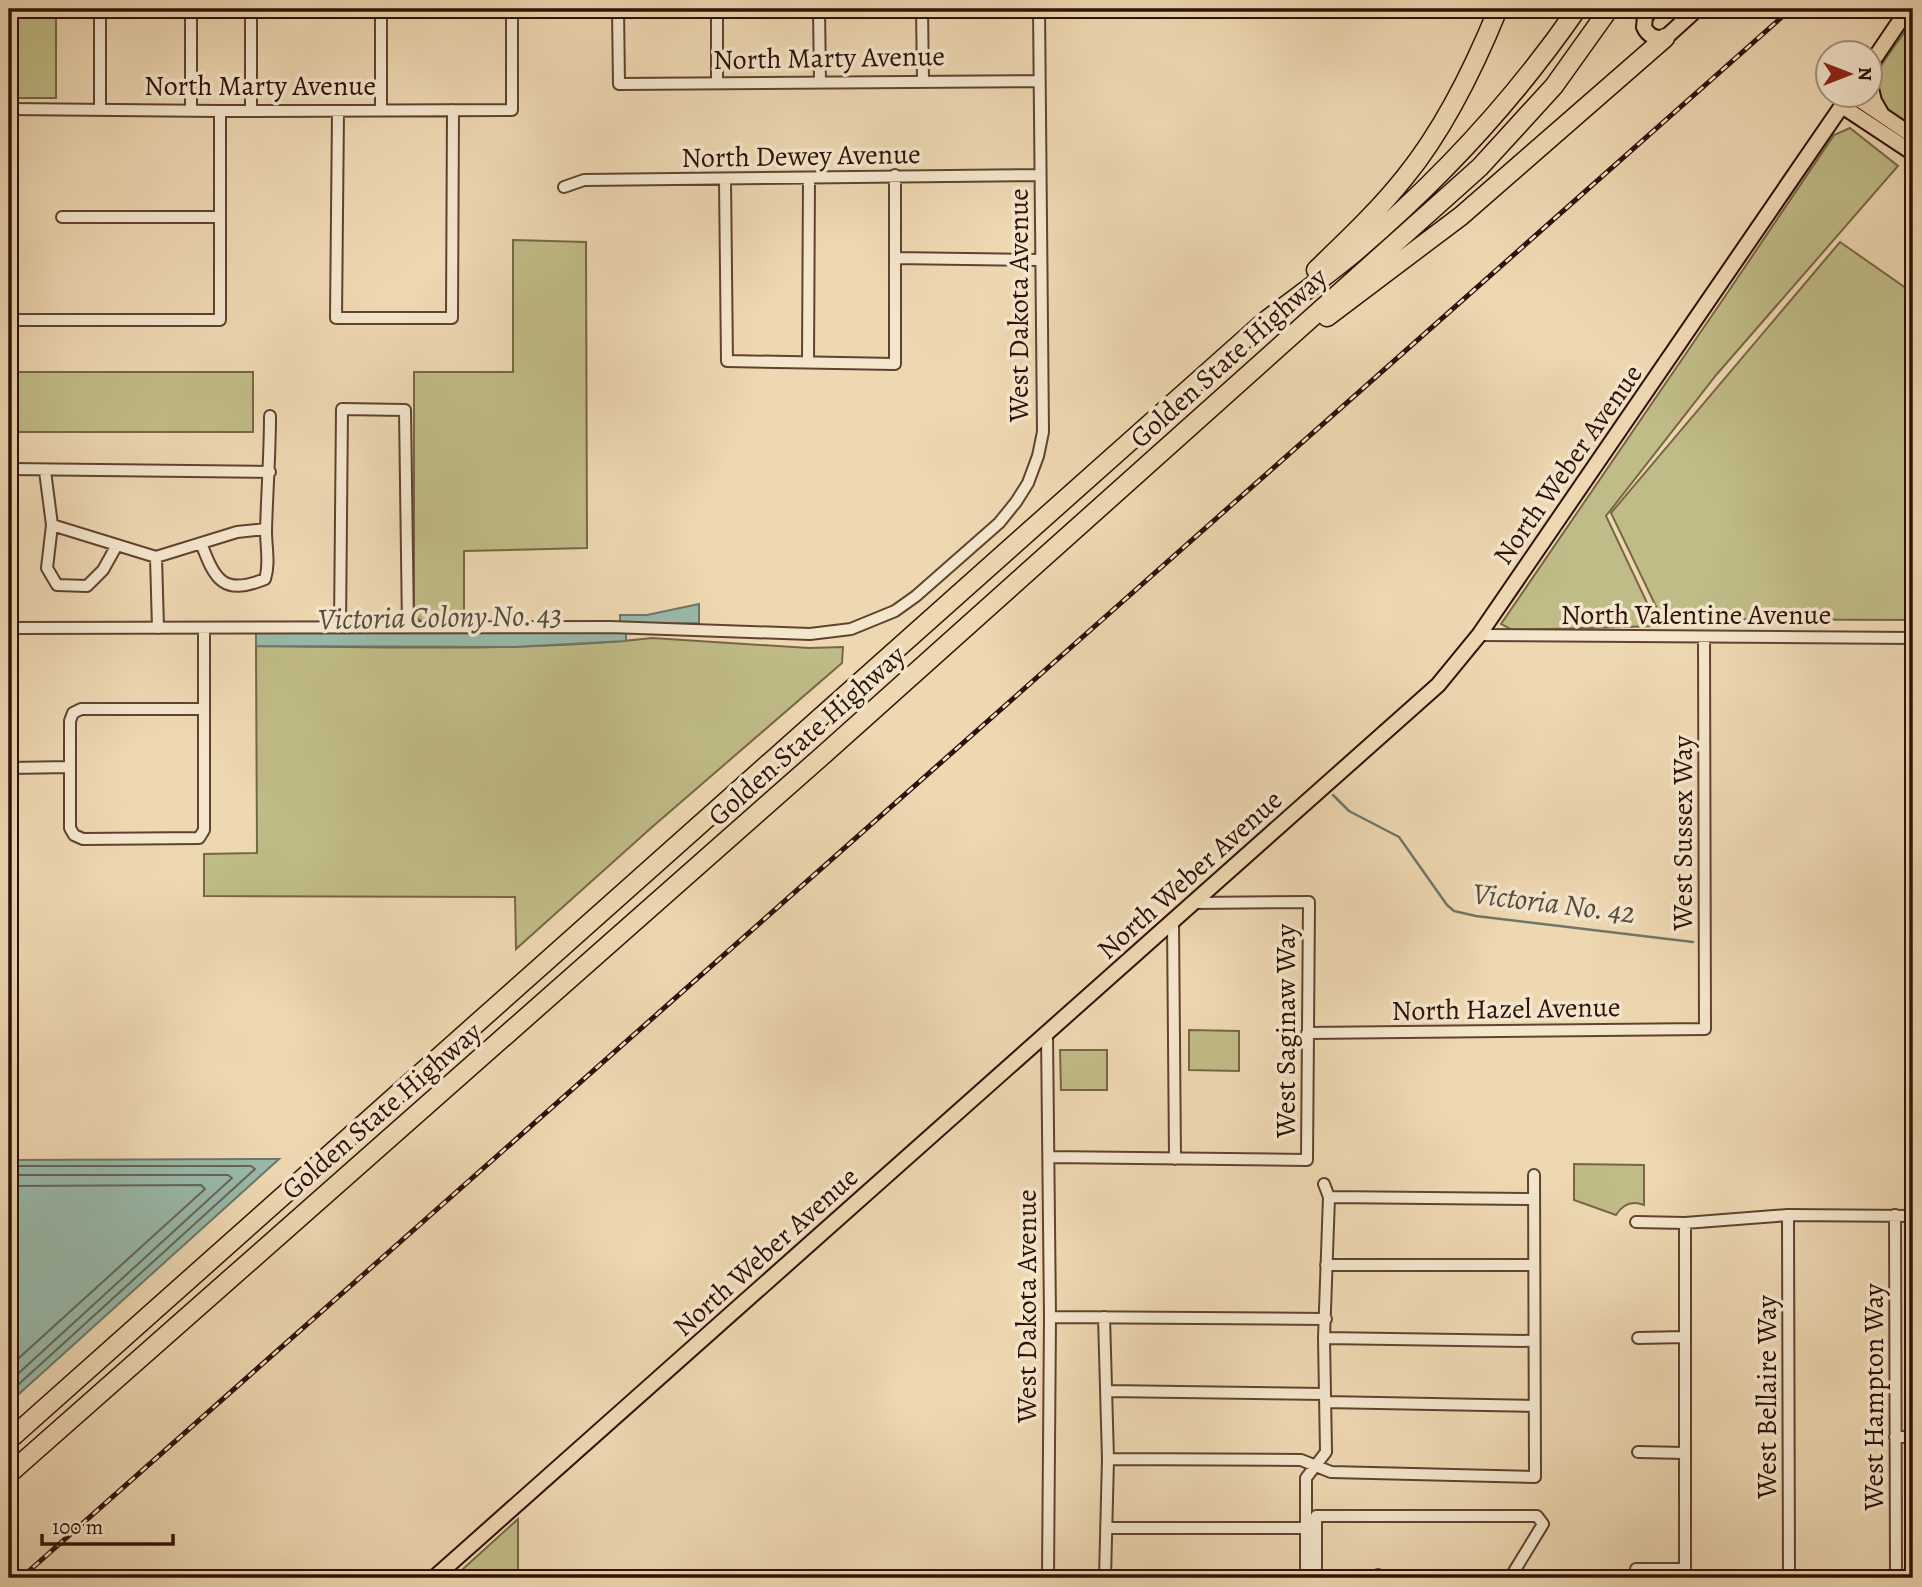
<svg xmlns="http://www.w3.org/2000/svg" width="1922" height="1587" font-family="Alegreya,serif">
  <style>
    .green { fill: #c0bc87; stroke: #786645; stroke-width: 2 }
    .water { fill: #99baab; stroke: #6f7668; stroke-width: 2 }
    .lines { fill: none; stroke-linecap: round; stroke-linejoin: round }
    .shore { stroke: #646657; stroke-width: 2 }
    .stream { stroke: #6f7668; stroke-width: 2.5 }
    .minor-casing { stroke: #5f432f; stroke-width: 14 }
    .major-casing { stroke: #2f1103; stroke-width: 18 }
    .highway-casing { stroke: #2f1103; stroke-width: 21 }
    .minor { stroke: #f4e6cd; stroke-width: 10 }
    .major { stroke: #eed8b2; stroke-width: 14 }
    .highway { stroke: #eed8b2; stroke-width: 18 }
    .rail-casing { stroke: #2f1103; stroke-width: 5 }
    .rail { stroke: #f4e6cd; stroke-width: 2.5; stroke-dasharray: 8; stroke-linecap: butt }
    .labels { text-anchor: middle; stroke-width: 7; stroke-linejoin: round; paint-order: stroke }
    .street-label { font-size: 28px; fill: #2f1103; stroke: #f4e6cd }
    .water-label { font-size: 30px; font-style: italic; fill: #544c3e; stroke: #f4e6cd }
  </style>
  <rect width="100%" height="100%" fill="#eed8b2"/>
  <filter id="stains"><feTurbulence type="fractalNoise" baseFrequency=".00286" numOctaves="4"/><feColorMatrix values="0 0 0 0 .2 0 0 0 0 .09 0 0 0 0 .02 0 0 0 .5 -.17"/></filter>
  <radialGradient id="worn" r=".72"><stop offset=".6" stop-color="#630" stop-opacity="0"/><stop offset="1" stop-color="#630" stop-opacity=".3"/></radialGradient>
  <path class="green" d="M 9,9 L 56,9 L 56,98 L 12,98 L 9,95 Z
    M 1913,20 L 1913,126 C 1892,118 1872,101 1876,76 C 1878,66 1906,31 1913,20 Z
    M 1850,128 L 1898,166 L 1717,374 L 1606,516 L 1658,626 L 1512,630 L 1501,624 L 1728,292 L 1834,135 Z
    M 513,240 L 586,242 L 587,548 L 464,551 L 464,623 L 424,623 L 414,616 L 414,372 L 513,372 Z
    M 1840,242 L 1913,293 L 1913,620 L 1662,619 L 1611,513 Z
    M 9,372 L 253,372 L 253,432 L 9,432 Z
    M 652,638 L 809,648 L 843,647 L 842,663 L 651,828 L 516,949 L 515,897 L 204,896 L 204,854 L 257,853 L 256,646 C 388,647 520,652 652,638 Z
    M 1189,1030 L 1239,1031 L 1239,1071 L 1189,1070 Z
    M 1060,1050 L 1107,1050 L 1107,1090 L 1061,1090 Z
    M 1574,1164 L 1644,1165 L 1644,1205 C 1632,1200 1623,1204 1616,1215 L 1574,1200 Z
    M 518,1519 L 518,1578 L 453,1578 Z"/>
  <path class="water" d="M 699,604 L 699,623 L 620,624 L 620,615 L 647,615 Z
    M 626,631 L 626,641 L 514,647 L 256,646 L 256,632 Z
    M 279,1159 L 9,1403 L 9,1160 Z"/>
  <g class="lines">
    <path class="shore" d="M 9,1166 L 251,1166 L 255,1169 L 9,1393
      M 9,1175 L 228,1175 L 232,1178 L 9,1382
      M 9,1186 L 201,1185 L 205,1189 L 9,1367"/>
    <path class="stream" d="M 1333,795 L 1349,811 L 1399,837 L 1447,905 L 1454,911 L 1476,916 L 1693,942"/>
    <g class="minor-casing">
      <path id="minor" d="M 381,9 L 381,110
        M 618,9 L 619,84 L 1039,81
        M 717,9 L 717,83
        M 819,9 L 820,82
        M 922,9 L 923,80
        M 9,109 L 220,111 L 512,110 L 512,9
        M 100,109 L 100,9
        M 251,110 L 251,9
        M 191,111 L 191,9
        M 338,111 L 336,318 L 452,318 L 453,110
        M 725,180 L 727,361 L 895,364 L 895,175
        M 564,187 L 584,180 L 1040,175
        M 62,217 L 219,217
        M 896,258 L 1041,260
        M 9,320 L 220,320 L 220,111
        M 808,362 L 809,179
        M 11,469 L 270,472
        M 45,471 L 52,525 L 47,568 L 57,585 L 87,586 L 103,570 L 117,545
        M 52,525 L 156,557 L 237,532 L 266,529
        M 201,543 C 215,580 223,596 265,579 C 270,564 266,547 266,531 C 267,492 270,454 270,416
        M 156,557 L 158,628
        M 340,627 L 342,409 L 405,410 L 408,627
        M 9,628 L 610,627 L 810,634 L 851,629 L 895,611 L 916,596 L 999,523 L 1016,502 L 1028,483 L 1038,456 L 1043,432 L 1039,9
        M 1479,635 L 1913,638
        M 204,709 L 81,709 L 73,713 L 70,721 L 70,828 L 74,835 L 83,839 L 199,838 L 204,830 L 204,628
        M 9,768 L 70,767
        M 1173,921 L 1175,1159
        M 1307,1033 L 1705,1029 L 1704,637
        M 1047,1034 L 1050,1317 L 1048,1578
        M 1049,1157 L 1307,1160 L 1309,902 L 1193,903
        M 1329,1197 L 1534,1199
        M 1788,1215 L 1789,1578
        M 1895,1215 L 1896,1578
        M 1636,1222 L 1685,1223 L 1788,1215 L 1913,1216
        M 1685,1223 L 1685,1578
        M 1326,1265 L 1534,1265
        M 1050,1317 L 1326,1319
        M 1104,1317 L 1108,1459 L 1105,1578
        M 1324,1338 L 1533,1341
        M 1638,1338 L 1685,1337
        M 1107,1391 L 1325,1394
        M 1325,1402 L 1534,1406
        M 1895,1437 L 1913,1437
        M 1638,1452 L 1685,1453
        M 1108,1459 L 1301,1460 L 1331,1472 L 1535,1477 L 1534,1175
        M 1106,1528 L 1306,1528
        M 1636,1569 L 1685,1569
        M 1306,1578 L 1306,1478 L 1326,1452 L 1324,1338 L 1329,1197 L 1324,1184
        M 1316,1578 L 1316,1516 L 1537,1516 L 1543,1524 L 1510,1578
        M 1378,1578 L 1378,1575"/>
    </g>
    <g class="major-casing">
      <path id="major" d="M 1652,9 L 1645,17 L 1644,27 C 1648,36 1656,39 1665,38 L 1697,9
        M 1870,65 L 1908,9
        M 1870,84 L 1874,101 L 1881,113
        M 1851,94 L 1913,136
        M 1842,106 L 1913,153
        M 434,1578 L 1438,685 L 1479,635 L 1850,94"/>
    </g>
    <g class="highway-casing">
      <path id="highway" d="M 1316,270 C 1347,240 1378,211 1405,177 C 1445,128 1474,68 1498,9
        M 1327,317 L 1461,216 L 1665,38
        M 9,1440 L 1264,322 C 1294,299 1325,277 1354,253 C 1438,182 1514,100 1577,9
        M 9,1474 L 821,757 L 1480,167 L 1554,86 L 1609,9"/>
    </g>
    <use href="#minor" class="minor"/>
    <use href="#major" class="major"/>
    <use href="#highway" class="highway"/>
    <g class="rail-casing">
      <path id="rail" d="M 21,1578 L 1791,9"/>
    </g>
    <use href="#rail" class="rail"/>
  </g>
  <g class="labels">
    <g class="street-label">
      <text transform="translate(829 57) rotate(-1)" y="10">North Marty Avenue</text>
      <text x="260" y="95">North Marty Avenue</text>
      <text transform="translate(801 155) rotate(-1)" y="10">North Dewey Avenue</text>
      <text transform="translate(1018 305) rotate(-90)" y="10">West Dakota Avenue</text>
      <text transform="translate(1228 357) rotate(-42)" y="10">Golden State Highway</text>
      <text transform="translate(1567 464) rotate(-55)" y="10">North Weber Avenue</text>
      <text x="1696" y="624">North Valentine Avenue</text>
      <text transform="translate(806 735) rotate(-42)" y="10">Golden State Highway</text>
      <text transform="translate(1682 833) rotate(-90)" y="10">West Sussex Way</text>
      <text transform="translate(1189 874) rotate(-42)" y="10">North Weber Avenue</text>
      <text transform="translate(1506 1008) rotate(-1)" y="10">North Hazel Avenue</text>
      <text transform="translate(1285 1031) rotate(-90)" y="10">West Saginaw Way</text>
      <text transform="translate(381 1110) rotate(-41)" y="10">Golden State Highway</text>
      <text transform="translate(765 1251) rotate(-42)" y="10">North Weber Avenue</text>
      <text transform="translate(1026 1306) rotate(-90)" y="10">West Dakota Avenue</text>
      <text transform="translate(1766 1397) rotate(-90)" y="10">West Bellaire Way</text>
      <text transform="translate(1873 1397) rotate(-90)" y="10">West Hampton Way</text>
    </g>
    <g class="water-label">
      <text transform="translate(440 617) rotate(-1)" y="10">Victoria Colony No. 43</text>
      <text transform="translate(1554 903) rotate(7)" y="10">Victoria No. 42</text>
    </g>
  </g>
  <rect width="1922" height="1587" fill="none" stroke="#eed8b2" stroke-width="35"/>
  <rect x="10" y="10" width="1901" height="1566" fill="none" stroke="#2f1103" stroke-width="3.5"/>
  <rect x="18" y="18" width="1887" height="1552" fill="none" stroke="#2f1103" stroke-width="2"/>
  <g transform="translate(1849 74) rotate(90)"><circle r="33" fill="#f4e6cd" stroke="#a5917c" stroke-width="2"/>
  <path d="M0-5L12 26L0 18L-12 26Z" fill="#8f2418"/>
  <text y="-10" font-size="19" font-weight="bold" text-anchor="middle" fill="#2f1103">N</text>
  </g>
  <path d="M42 1534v10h131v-10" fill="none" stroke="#2f1103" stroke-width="3.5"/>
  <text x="52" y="1534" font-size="21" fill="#2f1103" stroke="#f4e6cd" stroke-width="5" paint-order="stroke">100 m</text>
  <rect width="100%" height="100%" filter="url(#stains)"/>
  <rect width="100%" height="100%" fill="url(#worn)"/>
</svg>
